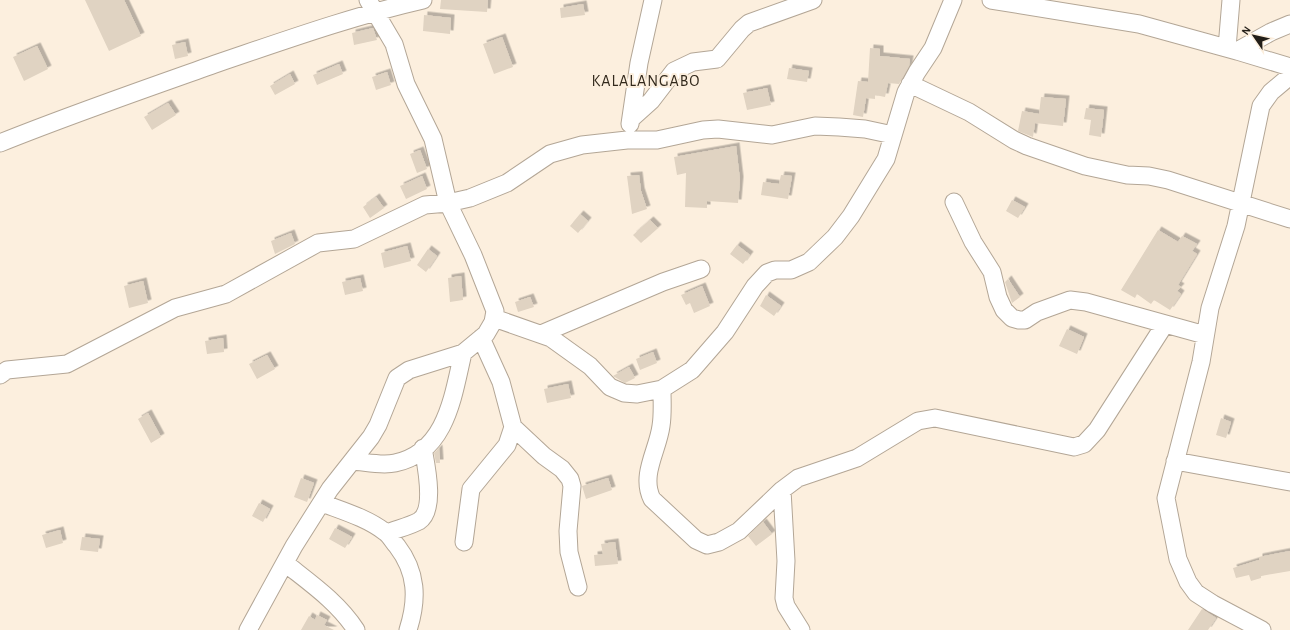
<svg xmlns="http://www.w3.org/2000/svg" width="1290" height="630" font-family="'Alegreya Sans',sans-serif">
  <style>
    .building { fill: #e0d3c2; filter: url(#shadow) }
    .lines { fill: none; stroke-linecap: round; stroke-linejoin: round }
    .minor-casing { stroke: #b3a696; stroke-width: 19 }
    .minor { stroke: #fff; stroke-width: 17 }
    .labels { text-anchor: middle; stroke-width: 4; stroke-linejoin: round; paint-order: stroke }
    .quarter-label { font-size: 16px; letter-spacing: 1px; fill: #32291c; stroke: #fcefde }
  </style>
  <defs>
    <filter id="shadow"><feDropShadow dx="3.5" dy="-3.5" stdDeviation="0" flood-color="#0004"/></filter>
  </defs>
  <rect width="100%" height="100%" fill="#fcefde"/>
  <path class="building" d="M 85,0 L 124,0 L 141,36 L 109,51 Z
    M 441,0 L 488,0 L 487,12 L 440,9 Z
    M 583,4 L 585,15 L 561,18 L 560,8 Z
    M 424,15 L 451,18 L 450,34 L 423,31 Z
    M 373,28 L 377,40 L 354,45 L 352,33 Z
    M 502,37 L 513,67 L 494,74 L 483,44 Z
    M 185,42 L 188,56 L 175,59 L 172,45 Z
    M 37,46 L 48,69 L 24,81 L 13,57 Z
    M 870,48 L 880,49 L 880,56 L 910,59 L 909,66 L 899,84 L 888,83 L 885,97 L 875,95 L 875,99 L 866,98 L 863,117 L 853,115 L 858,81 L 868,82 Z
    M 339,64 L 343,74 L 317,85 L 313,75 Z
    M 789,68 L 809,71 L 807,82 L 787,79 Z
    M 387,72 L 391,85 L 376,90 L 372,77 Z
    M 290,74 L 295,84 L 275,95 L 270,86 Z
    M 767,88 L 771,105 L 747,110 L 743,93 Z
    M 1041,97 L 1066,99 L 1063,126 L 1035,123 L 1033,137 L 1018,131 L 1022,111 L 1039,114 Z
    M 168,103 L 176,115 L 152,130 L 144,117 Z
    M 1086,108 L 1104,110 L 1101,137 L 1089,135 L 1091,120 L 1084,119 Z
    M 736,146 L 740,180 L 738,203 L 707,201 L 707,208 L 685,207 L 686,173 L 677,175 L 674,157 Z
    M 420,150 L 427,169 L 417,173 L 410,154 Z
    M 639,175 L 641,191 L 647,209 L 632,214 L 627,176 Z
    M 781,175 L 792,176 L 788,199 L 761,195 L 763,182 L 779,184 Z
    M 422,176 L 427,189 L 406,199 L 400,186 Z
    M 376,197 L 384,208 L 370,218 L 363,207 Z
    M 1012,200 L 1025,207 L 1018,218 L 1006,211 Z
    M 580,214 L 588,221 L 578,233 L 570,226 Z
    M 650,220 L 658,228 L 641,243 L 633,235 Z
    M 1158,230 L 1178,242 L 1182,236 L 1197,244 L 1192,251 L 1197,254 L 1178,285 L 1181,287 L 1177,291 L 1181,294 L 1170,310 L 1154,300 L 1151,304 L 1137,294 L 1135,298 L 1121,290 Z
    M 291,233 L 295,244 L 275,254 L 271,241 Z
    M 737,245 L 750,255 L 743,264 L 730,254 Z
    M 407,246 L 411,261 L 384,268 L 381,253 Z
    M 428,249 L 437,256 L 426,272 L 417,265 Z
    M 461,276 L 463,300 L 450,302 L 448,278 Z
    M 360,278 L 363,291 L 345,295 L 342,282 Z
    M 1008,279 L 1020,297 L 1012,303 L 1005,282 Z
    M 143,281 L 148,303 L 129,308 L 124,286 Z
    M 702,286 L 710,306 L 694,313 L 690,303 L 686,305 L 681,295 Z
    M 766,295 L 781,306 L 774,316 L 760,306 Z
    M 530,297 L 534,307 L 518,312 L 515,302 Z
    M 1067,329 L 1084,337 L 1077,354 L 1059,346 Z
    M 223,338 L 224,352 L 207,354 L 205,341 Z
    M 653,352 L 657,363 L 640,370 L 636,359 Z
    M 267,355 L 275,369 L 257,379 L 249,364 Z
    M 629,367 L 635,378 L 625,383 L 613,376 Z
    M 568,384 L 571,398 L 547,403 L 544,389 Z
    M 148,413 L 161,437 L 151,443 L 138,419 Z
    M 1221,418 L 1231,422 L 1226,438 L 1216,435 Z
    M 439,448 L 440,463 L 436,463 L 434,453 Z
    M 301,478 L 314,483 L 307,502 L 294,497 Z
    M 608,478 L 612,490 L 586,499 L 582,486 Z
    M 259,503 L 270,509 L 263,522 L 252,516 Z
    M 763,522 L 772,534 L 756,546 L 748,536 Z
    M 335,528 L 352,537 L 345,548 L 329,539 Z
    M 60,530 L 63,543 L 46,548 L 42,535 Z
    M 82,537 L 100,539 L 98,552 L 80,550 Z
    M 615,542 L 618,564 L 595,566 L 594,555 L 603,554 L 601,544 Z
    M 1290,551 L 1290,571 L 1261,576 L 1261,578 L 1251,581 L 1249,575 L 1236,578 L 1233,568 L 1259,560 L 1259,557 Z
    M 1202,609 L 1216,618 L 1208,630 L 1188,630 Z
    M 317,615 L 327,620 L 324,625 L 334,630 L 301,630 L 309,616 L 315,620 Z"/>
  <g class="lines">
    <g class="minor-casing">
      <path id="minor" d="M 991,0 L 1139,24 L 1237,51 L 1290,67
        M 1227,48 L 1231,0
        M 1237,51 L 1271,32 L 1290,24
        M 910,84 L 969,112 L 1014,140 L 1027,146 L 1085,166 L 1127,175 L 1149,176 L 1168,180 L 1290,219
        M 631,119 L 651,101 L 674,71 L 693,62 L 717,59 L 742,29 L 749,23 L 813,0
        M 630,124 L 639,63 L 653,0
        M 0,143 C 72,114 145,89 218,63 C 286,40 353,16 423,0
        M 954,202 L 973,242 L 992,272 L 998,297 L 1004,310 L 1012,318 L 1019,320 L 1025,320 L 1037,312 L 1070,300 L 1086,302 L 1205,335
        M 494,318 L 551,338 L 590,366 L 610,387 L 624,393 L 637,394 L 662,389 L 692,370 L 725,332 L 755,286 L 767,273 L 775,270 L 791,270 L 809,262 L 835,237 L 851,216 L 886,159 L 906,92 L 917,72 L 933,48 L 953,0
        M 541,334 L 663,282 L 701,269
        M 0,375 L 7,370 L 67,364 L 175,308 L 226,294 L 318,243 L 354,239 L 425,205 L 448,203 L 470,198 L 507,183 L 550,154 L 582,145 L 627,140 L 657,140 L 703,130 L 718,129 L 772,135 L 815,126 L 839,127 L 865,129 L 893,135
        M 662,389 C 662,402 663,414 661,426 C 658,450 640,475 652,499 L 696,540 L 707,545 L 719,542 L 739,531 L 782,490 L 798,478 L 857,458 L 918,421 L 935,418 L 1074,447 L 1084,444 L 1097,430 L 1165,324
        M 513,427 L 544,456 L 562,469 L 570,479 L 572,486 L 568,531 L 569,552 L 578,587
        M 352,461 C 366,462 382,466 395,463 C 447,452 453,395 463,353
        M 1175,461 L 1290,482
        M 782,490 L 786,561 L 784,598 L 786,606 L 801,630
        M 322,503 C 343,511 367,518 385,532 C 390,535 393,542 397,546 C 417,572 418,599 408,630
        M 387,533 C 397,529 410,526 419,521 C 436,510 426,465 423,448
        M 464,542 L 471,489 L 507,445 L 513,427 L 501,382 L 481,338
        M 285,563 C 310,583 338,602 356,630
        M 248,630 L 294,546 L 330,489 L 371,437 L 378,425 L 397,378 L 409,370 L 463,353 L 486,334 L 493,322 L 495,311 L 473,255 L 448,203 L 433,139 L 406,84 L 394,44 L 368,0
        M 1262,630 L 1213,604 L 1196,593 L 1188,582 L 1178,559 L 1166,498 L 1201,362 L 1210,308 L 1236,226 L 1261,106 L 1271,92 L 1290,76"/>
    </g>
    <use href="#minor" class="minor"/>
  </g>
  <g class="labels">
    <g class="quarter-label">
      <text x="646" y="86">KALALANGABO</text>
    </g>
  </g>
  <g transform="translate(1254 36) rotate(304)" stroke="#fcefde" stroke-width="3" paint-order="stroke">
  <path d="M0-3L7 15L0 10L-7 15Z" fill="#221e18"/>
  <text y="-6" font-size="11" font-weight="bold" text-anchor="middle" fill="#221e18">N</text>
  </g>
</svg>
